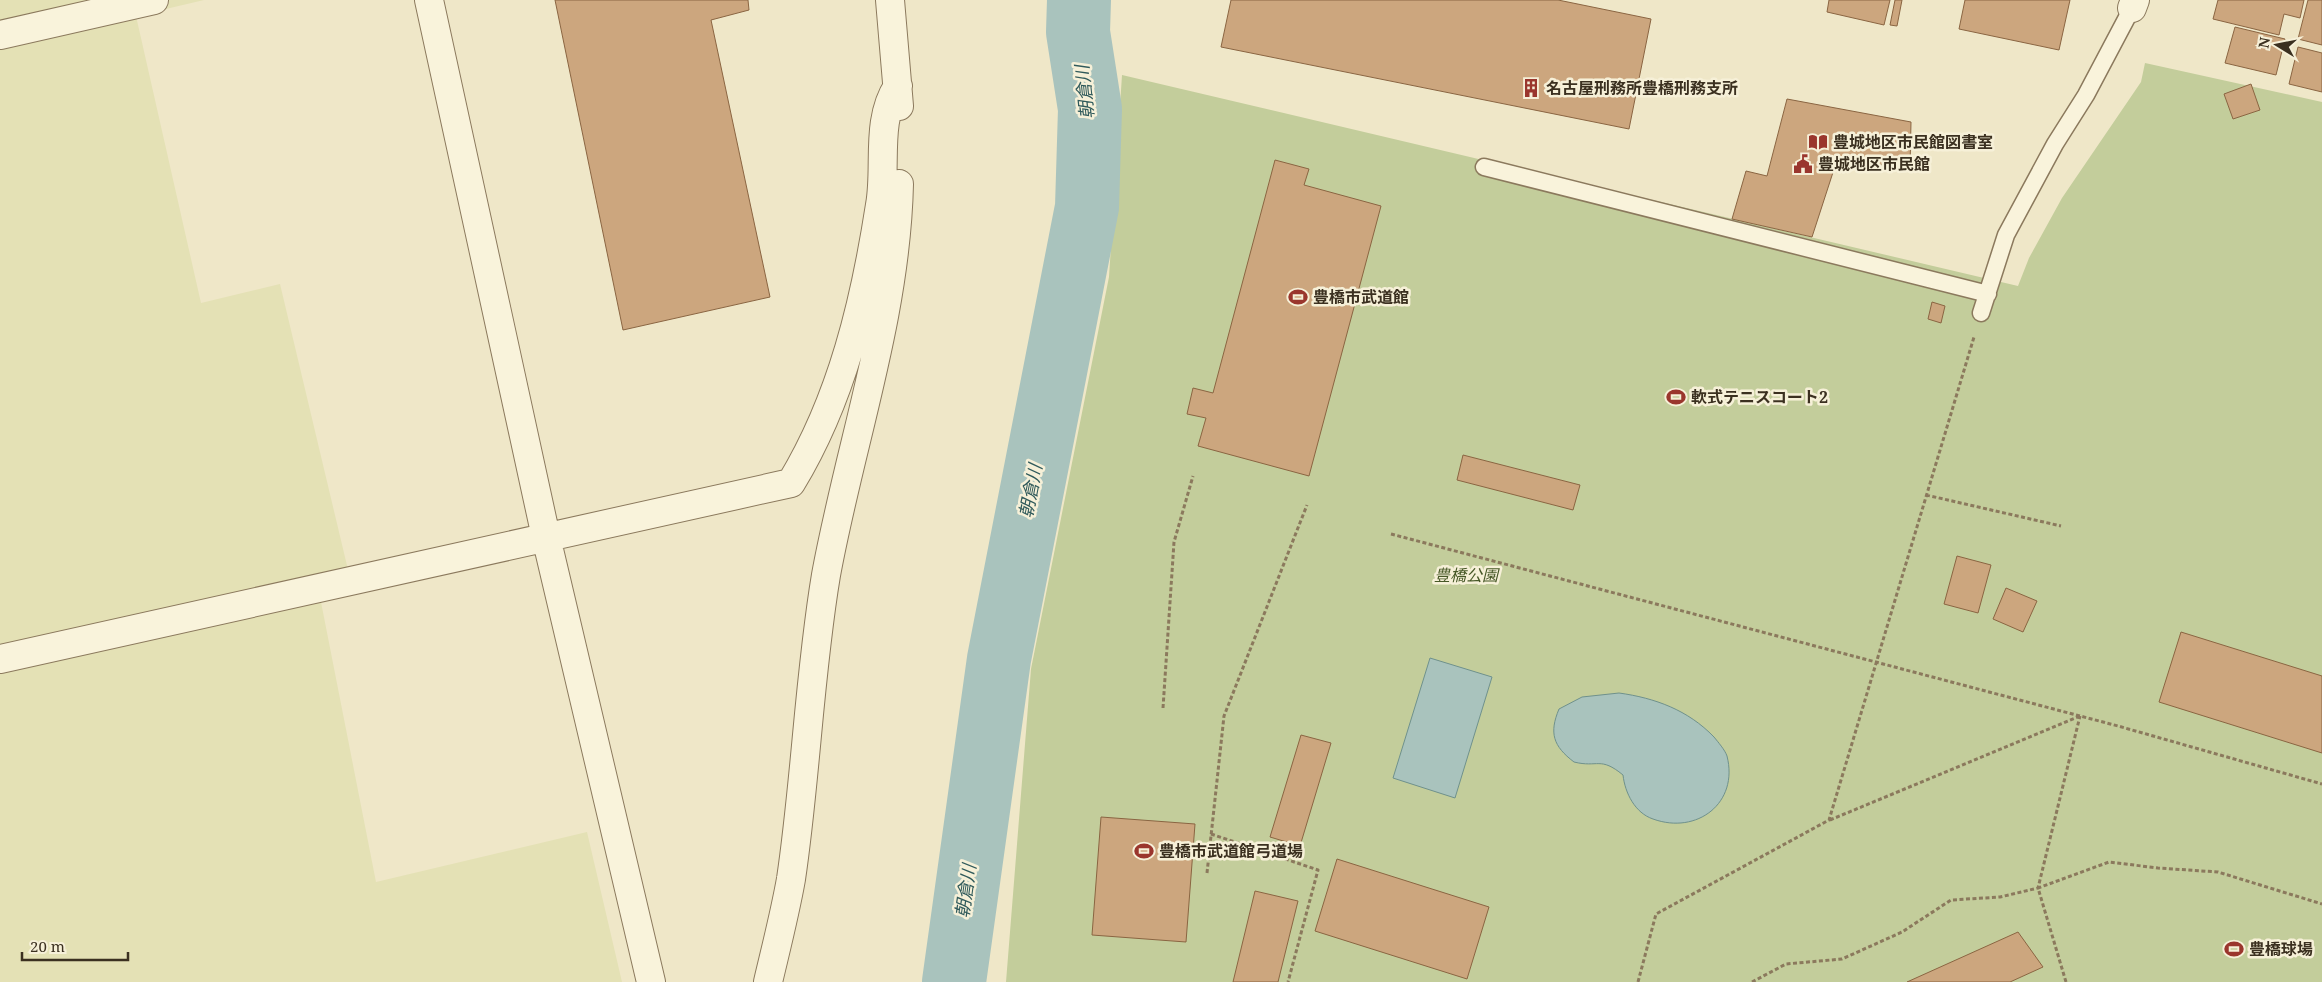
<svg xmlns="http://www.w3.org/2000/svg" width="2322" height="982" font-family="'Noto Serif','Noto Sans JP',serif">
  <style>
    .farmland { fill: #e4e1b5 }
    .green { fill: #c3cd9b }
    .water { fill: #a9c3bd; stroke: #6f918c }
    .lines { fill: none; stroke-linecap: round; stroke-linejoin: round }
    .river { stroke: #a9c3bd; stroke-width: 64 }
    .building { fill: #cca67e; stroke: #8a6542 }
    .lane-casing { stroke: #8b795d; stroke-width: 19 }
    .street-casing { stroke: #8b795d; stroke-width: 30 }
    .path { stroke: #8b795d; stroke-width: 3; stroke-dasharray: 4 2.5; stroke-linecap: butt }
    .lane { stroke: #f9f3db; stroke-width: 16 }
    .street { stroke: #f9f3db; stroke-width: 28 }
    .labels { text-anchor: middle; stroke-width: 5; stroke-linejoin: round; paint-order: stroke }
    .poi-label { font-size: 16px; font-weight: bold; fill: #3b3020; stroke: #f6f0d8; text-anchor: start }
    .park-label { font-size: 16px; font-style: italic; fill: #475827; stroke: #f6f0d8 }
    .water-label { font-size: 18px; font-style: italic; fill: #305a5b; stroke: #f6f0d8 }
  </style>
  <rect width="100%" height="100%" fill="#efe7c8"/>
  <path class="farmland" d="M 0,0 L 204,0 L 136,16 L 201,303 L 280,284 L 354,595 L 321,602 L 376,882 L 587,832 L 622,982 L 0,982 Z"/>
  <path class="green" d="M 2145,63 L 2322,102 L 2322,982 L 1006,982 L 1031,669 L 1109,277 L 1122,75 L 2018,286 L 2029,258 L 2062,198 L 2141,82 Z"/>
  <path class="water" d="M 1430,658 L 1492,677 L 1455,798 L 1393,778 Z
    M 1619,693 C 1655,698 1688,710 1714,737 C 1718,742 1725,750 1727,756 C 1739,803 1697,835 1653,819 C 1635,813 1625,793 1623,775 C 1600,756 1598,768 1574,762 C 1553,746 1549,733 1559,709 L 1582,697 Z"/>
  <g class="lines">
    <path class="river" d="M 954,982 L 999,659 L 1087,207 L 1090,109 L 1078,32 L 1079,0"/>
  </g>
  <path class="building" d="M 555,0 L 748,0 L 749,10 L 711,20 L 770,297 L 623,330 Z
    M 1231,0 L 1558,0 L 1651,19 L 1629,129 L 1221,47 Z
    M 1829,0 L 1890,0 L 1884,25 L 1827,12 Z
    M 1895,0 L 1902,0 L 1897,26 L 1890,25 Z
    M 1965,0 L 2070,0 L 2059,50 L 1959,29 Z
    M 2218,0 L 2304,0 L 2300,18 L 2284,14 L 2279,35 L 2213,19 Z
    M 2308,0 L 2322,0 L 2322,45 L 2298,39 Z
    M 2235,27 L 2285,39 L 2276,75 L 2225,63 Z
    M 2298,47 L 2322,53 L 2322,92 L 2289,84 Z
    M 2251,84 L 2260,110 L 2233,119 L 2224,94 Z
    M 1787,99 L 1911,122 L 1910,168 L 1837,160 L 1812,237 L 1732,219 L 1746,171 L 1767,176 Z
    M 1275,160 L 1309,169 L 1304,185 L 1381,206 L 1309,476 L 1198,446 L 1206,418 L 1187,414 L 1193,388 L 1213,393 Z
    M 1932,302 L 1945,306 L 1941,323 L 1928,319 Z
    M 1463,455 L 1580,485 L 1573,510 L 1457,480 Z
    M 1957,556 L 1991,565 L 1978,613 L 1944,604 Z
    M 2006,588 L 2037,601 L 2023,632 L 1993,619 Z
    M 2181,632 L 2322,676 L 2322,753 L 2159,702 Z
    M 1301,735 L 1331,743 L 1300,846 L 1270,837 Z
    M 1101,817 L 1195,824 L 1186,942 L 1092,935 Z
    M 1337,859 L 1489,907 L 1467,979 L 1315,931 Z
    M 1255,891 L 1298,901 L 1278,982 L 1233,982 Z
    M 2018,932 L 2043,967 L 2010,982 L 1907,982 Z"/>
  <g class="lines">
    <g class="lane-casing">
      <path id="lane" d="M 1484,167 L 1988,294
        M 1981,313 L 2006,235 L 2055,144 L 2086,95 L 2132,8"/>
    </g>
    <g class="street-casing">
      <path id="street" d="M 429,0 L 546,537 L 651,982
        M 890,0 L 899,106
        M 2132,8 L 2135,0
        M 0,35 L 154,0
        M 0,659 L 791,483 C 842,399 865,302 880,205 C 887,166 875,121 898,86
        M 768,982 C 776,948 785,913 791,879 C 806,778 809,676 826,575 C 850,444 896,318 899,184"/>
    </g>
    <path class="path" d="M 1926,495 L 2061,526
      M 1391,534 L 2118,726 L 2322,784
      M 1163,708 L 1174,542 L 1193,476
      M 1830,820 L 2080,716
      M 1211,834 L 1318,870 L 1288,982
      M 1207,873 L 1224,716 L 1307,505
      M 1638,982 L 1656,914 L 1829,820 L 1974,337
      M 1752,982 L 1786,964 L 1842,959 L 1902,932 L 1951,900 L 2000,897 L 2038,888 L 2080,716
      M 2066,982 L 2038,888 L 2109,862 L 2158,868 L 2218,872 L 2322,904"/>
    <use href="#lane" class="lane"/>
    <use href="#street" class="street"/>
  </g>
  <defs>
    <g id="building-bare" transform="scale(1.5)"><path d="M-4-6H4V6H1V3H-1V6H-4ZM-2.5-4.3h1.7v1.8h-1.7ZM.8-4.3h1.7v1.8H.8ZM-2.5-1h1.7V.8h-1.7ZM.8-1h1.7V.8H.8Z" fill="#9a362d" stroke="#f6f0d8" stroke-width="2.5" paint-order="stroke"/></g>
    <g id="library-bare" transform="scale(1.5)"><path d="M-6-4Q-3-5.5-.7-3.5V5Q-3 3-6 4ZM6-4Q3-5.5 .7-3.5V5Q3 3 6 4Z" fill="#9a362d" stroke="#f6f0d8" stroke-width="2.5" paint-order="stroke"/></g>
    <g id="civic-bare" transform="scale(1.5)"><path d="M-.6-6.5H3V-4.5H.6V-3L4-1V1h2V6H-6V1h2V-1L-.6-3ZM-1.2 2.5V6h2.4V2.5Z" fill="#9a362d" stroke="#f6f0d8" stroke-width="2.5" paint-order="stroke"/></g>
    <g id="stadium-bare" transform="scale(1.5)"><path d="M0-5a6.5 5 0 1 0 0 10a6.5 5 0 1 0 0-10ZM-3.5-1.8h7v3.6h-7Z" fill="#9a362d" stroke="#f6f0d8" stroke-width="2.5" paint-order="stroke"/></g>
  </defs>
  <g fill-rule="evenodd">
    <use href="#building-bare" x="1531" y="88"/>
    <use href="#library-bare" x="1818" y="142"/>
    <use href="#civic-bare" x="1803" y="164"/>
    <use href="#stadium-bare" x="1298" y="297"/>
    <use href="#stadium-bare" x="1676" y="397"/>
    <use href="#stadium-bare" x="1144" y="851"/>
    <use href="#stadium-bare" x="2234" y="949"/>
  </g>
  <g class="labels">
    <g class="poi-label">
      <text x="1546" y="94">名古屋刑務所豊橋刑務支所</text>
      <text x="1833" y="148">豊城地区市民館図書室</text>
      <text x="1818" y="170">豊城地区市民館</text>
      <text x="1313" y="303">豊橋市武道館</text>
      <text x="1691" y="403">軟式テニスコート2</text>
      <text x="1159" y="857">豊橋市武道館弓道場</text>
      <text x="2249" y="955">豊橋球場</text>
    </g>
    <g class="park-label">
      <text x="1466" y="581">豊橋公園</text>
    </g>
    <g class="water-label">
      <text transform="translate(1085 92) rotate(-96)" y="6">朝倉川</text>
      <text transform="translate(1031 491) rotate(-79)" y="6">朝倉川</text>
      <text transform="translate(966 891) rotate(-82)" y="6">朝倉川</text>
    </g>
  </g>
  <g transform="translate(2277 45) rotate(280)" stroke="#f6f0d8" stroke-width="4" paint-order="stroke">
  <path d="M0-4L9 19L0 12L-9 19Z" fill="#3b3020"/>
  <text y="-8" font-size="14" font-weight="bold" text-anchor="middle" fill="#3b3020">N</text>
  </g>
  <path d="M22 952v8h106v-8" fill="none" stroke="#3b3020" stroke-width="2.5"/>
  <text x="30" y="952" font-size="15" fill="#3b3020" stroke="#f6f0d8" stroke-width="4" paint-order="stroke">20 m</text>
</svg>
